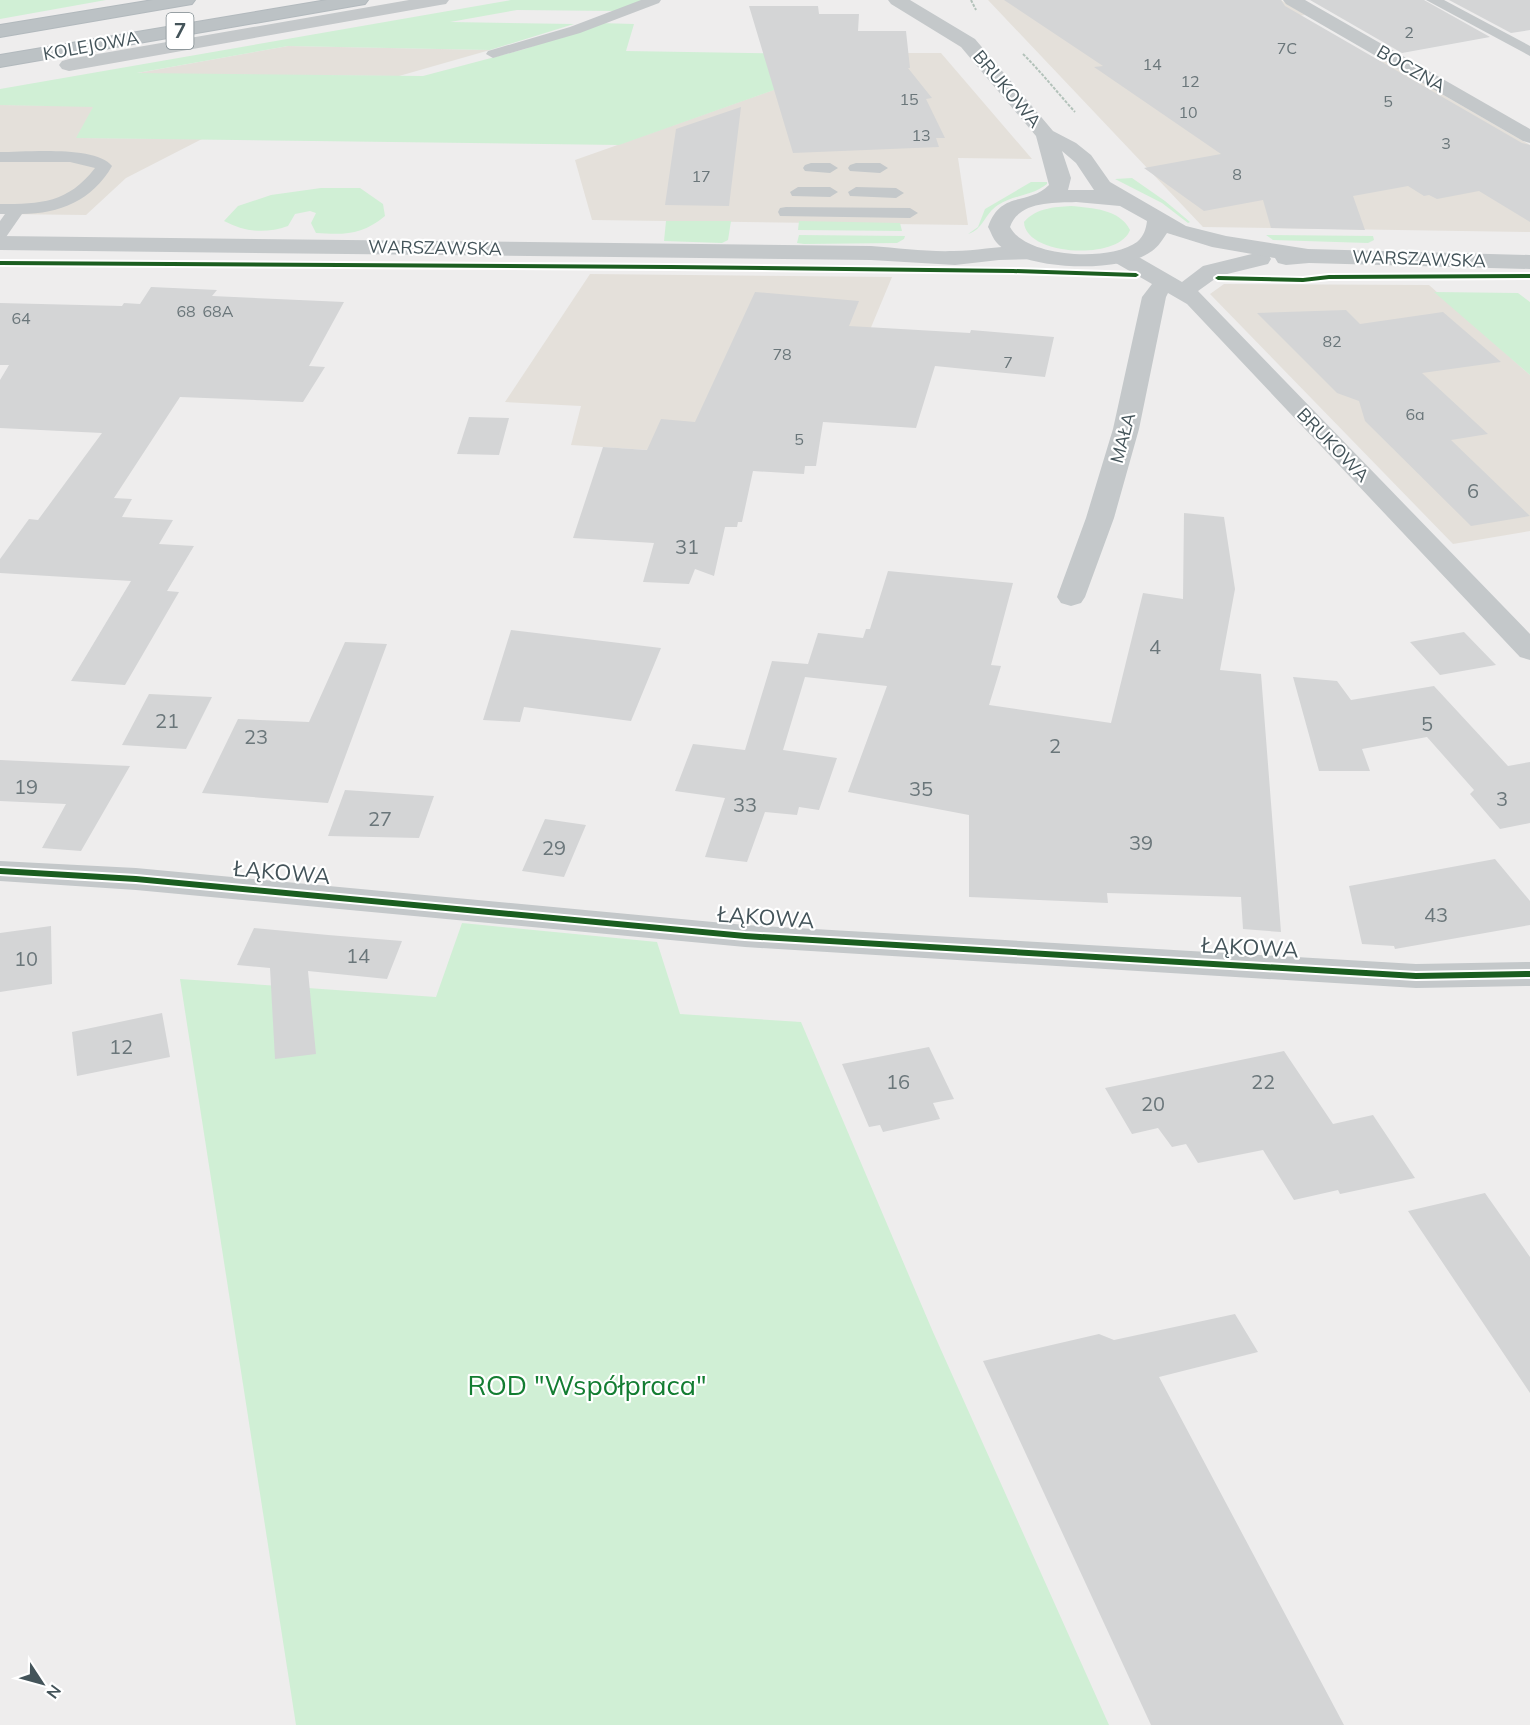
<svg xmlns="http://www.w3.org/2000/svg" width="1530" height="1725" font-family="Mulish,sans-serif">
  <style>
    .commercial { fill: #e4e0da }
    .green { fill: #d0efd5 }
    .building { fill: #d4d5d6 }
    .lines { fill: none; stroke-linecap: round; stroke-linejoin: round }
    .trunk-casing { stroke: #b2b9bd; stroke-width: 2 }
    .path { stroke: #b3c2ba; stroke-width: 2; stroke-dasharray: 3 1.5; stroke-linecap: butt }
    .service { fill: #c4c8ca; fill-rule: evenodd }
    .minor { fill: #c4c8ca; fill-rule: evenodd }
    .tertiary { fill: #c4c8ca; fill-rule: evenodd }
    .trunk { fill: #bcc2c5; fill-rule: evenodd }
    .cycleway-casing { stroke: #fff; stroke-width: 4 }
    .cycleway { fill: #1b5e20; fill-rule: evenodd }
    .labels { text-anchor: middle; stroke-width: 4.5; stroke-linejoin: round; paint-order: stroke }
    .far-number-label { font-size: 16px; fill: #6a767a }
    .far-street-label { font-size: 18px; fill: #44545a; stroke: #fff }
    .number-label { font-size: 20px; fill: #6a767a }
    .shield { fill: #fff; stroke: #7c878c; stroke-width: 1.5 }
    .shield-label { font-size: 21px; font-weight: bold; fill: #44545a }
    .street-label { font-size: 22px; fill: #44545a; stroke: #fff }
    .near-park-label { font-size: 27px; fill: #137d32; stroke: #fff }
  </style>
  <rect width="100%" height="100%" fill="#eeeded"/>
  <path class="commercial" d="M 988,0 L 1281,0 L 1305,15 L 1219,28 L 1292,75 L 1383,60 L 1530,145 L 1530,232 L 1203,227 Z
    M 288,46 L 490,50 L 399,76 L 132,74 Z
    M 878,53 L 941,53 L 1032,159 L 958,158 L 968,225 L 592,220 L 575,160 Z
    M 0,105 L 94,106 L 77,138 L 202,139 L 126,178 L 86,215 L 0,214 Z
    M 590,274 L 892,277 L 842,397 L 756,457 L 571,445 L 581,406 L 505,402 Z
    M 1224,284 L 1429,285 L 1530,375 L 1530,531 L 1453,544 L 1210,294 Z"/>
  <path class="green" d="M 0,0 L 106,0 L 0,19 Z
    M 511,0 L 643,0 L 615,11 L 517,10 L 450,22 L 574,24 L 490,50 L 288,46 L 137,73 L 423,76 L 525,49 L 599,23 L 634,24 L 626,51 L 873,55 L 619,145 L 76,138 L 93,107 L 0,105 L 0,89 Z
    M 1132,178 L 1165,201 L 1190,222 L 1188,223 L 1162,203 L 1115,179 Z
    M 1031,182 L 1047,182 L 1047,184 C 1032,196 1013,195 998,205 C 984,214 984,229 968,234 L 978,227 L 985,209 Z
    M 321,188 L 360,188 L 383,204 L 385,216 C 362,235 345,235 316,233 L 311,223 L 316,213 L 310,211 L 295,214 L 288,226 C 265,234 245,232 224,221 L 238,206 L 271,195 Z
    M 1071,206 C 1092,208 1120,209 1130,230 C 1119,261 1025,256 1024,222 C 1036,208 1054,207 1071,206 Z
    M 666,221 L 731,221 L 728,240 L 722,243 L 664,241 Z
    M 799,221 L 900,223 L 902,231 L 798,230 Z
    M 799,235 L 905,236 L 904,239 L 897,243 L 804,244 L 797,243 Z
    M 1266,235 L 1373,236 L 1374,240 L 1368,243 L 1273,240 Z
    M 1434,292 L 1518,293 L 1530,302 L 1530,375 Z
    M 462,923 L 657,942 L 680,1014 L 801,1022 L 933,1332 L 1109,1725 L 296,1725 L 180,979 L 436,997 Z"/>
  <path class="building" d="M 1004,0 L 1281,0 L 1285,6 L 1522,143 L 1530,145 L 1530,222 L 1479,191 L 1437,199 L 1429,195 L 1424,196 L 1408,186 L 1353,196 L 1365,230 L 1271,228 L 1263,200 L 1204,211 L 1144,168 L 1221,154 L 1094,67 L 1103,66 Z
    M 1310,0 L 1424,0 L 1490,37 L 1402,53 Z
    M 1449,0 L 1530,0 L 1530,30 L 1511,33 Z
    M 749,6 L 818,6 L 819,14 L 859,14 L 858,31 L 906,31 L 910,68 L 908,68 L 932,98 L 926,99 L 945,138 L 936,138 L 939,147 L 793,153 Z
    M 741,107 L 729,206 L 665,205 L 676,129 Z
    M 151,287 L 217,290 L 212,296 L 344,302 L 309,366 L 325,367 L 303,402 L 180,397 L 114,498 L 132,499 L 122,517 L 173,520 L 159,544 L 194,546 L 167,591 L 179,592 L 125,685 L 71,681 L 131,581 L 0,573 L 0,559 L 29,519 L 38,520 L 102,433 L 0,428 L 0,380 L 9,365 L 0,365 L 0,303 L 122,306 L 124,303 L 140,304 Z
    M 755,292 L 859,301 L 849,326 L 970,333 L 971,330 L 1054,337 L 1045,377 L 935,366 L 916,428 L 823,422 L 816,466 L 805,466 L 804,474 L 753,471 L 742,522 L 738,522 L 737,527 L 725,527 L 714,576 L 695,569 L 689,584 L 643,582 L 654,543 L 573,538 L 603,447 L 647,450 L 661,419 L 695,422 Z
    M 1346,310 L 1360,324 L 1443,312 L 1501,362 L 1422,373 L 1488,434 L 1451,440 L 1530,516 L 1471,526 L 1365,421 L 1359,401 L 1337,393 L 1257,313 Z
    M 469,417 L 509,418 L 499,455 L 457,454 Z
    M 1184,513 L 1224,517 L 1235,589 L 1220,670 L 1261,674 L 1281,932 L 1243,929 L 1241,897 L 1107,893 L 1108,903 L 969,897 L 969,815 L 848,792 L 887,686 L 805,677 L 783,750 L 837,758 L 819,810 L 799,807 L 797,815 L 765,812 L 747,862 L 705,857 L 725,798 L 675,791 L 693,744 L 745,750 L 772,661 L 808,664 L 818,633 L 863,638 L 866,629 L 870,629 L 888,571 L 1013,583 L 991,665 L 1001,666 L 989,705 L 1111,723 L 1143,593 L 1183,599 Z
    M 511,630 L 661,648 L 631,721 L 524,707 L 520,722 L 483,720 Z
    M 1464,632 L 1496,665 L 1440,675 L 1410,642 Z
    M 345,642 L 387,644 L 328,803 L 202,793 L 238,719 L 309,722 Z
    M 1293,677 L 1337,681 L 1351,700 L 1434,686 L 1508,766 L 1530,762 L 1530,823 L 1500,829 L 1470,794 L 1474,790 L 1427,737 L 1362,749 L 1370,771 L 1319,771 Z
    M 149,694 L 212,697 L 186,749 L 122,745 Z
    M 0,760 L 130,766 L 81,851 L 42,848 L 66,804 L 0,801 Z
    M 345,790 L 434,796 L 419,838 L 328,836 Z
    M 545,819 L 586,825 L 564,877 L 522,871 Z
    M 1495,859 L 1530,901 L 1530,925 L 1395,949 L 1394,946 L 1362,944 L 1349,886 Z
    M 51,926 L 52,984 L 0,992 L 0,933 Z
    M 254,928 L 328,935 L 402,941 L 387,979 L 308,971 L 316,1054 L 275,1059 L 270,968 L 237,965 Z
    M 162,1013 L 170,1057 L 77,1076 L 72,1032 Z
    M 929,1047 L 954,1099 L 933,1103 L 940,1119 L 883,1132 L 880,1125 L 869,1127 L 842,1064 Z
    M 1284,1051 L 1333,1124 L 1373,1115 L 1415,1178 L 1340,1194 L 1338,1190 L 1294,1200 L 1263,1150 L 1198,1163 L 1186,1144 L 1172,1147 L 1158,1128 L 1132,1134 L 1105,1088 Z
    M 1485,1193 L 1530,1257 L 1530,1393 L 1408,1211 Z
    M 1235,1314 L 1258,1352 L 1159,1377 L 1344,1725 L 1151,1725 L 983,1361 L 1099,1334 L 1114,1340 Z"/>
  <g class="lines">
    <g class="trunk-casing">
      <path id="trunk" d="M 153,0 L 195,0 L 192,4 L 186,5 L 0,37 L 0,25 Z
        M 327,0 L 368,0 L 365,4 L 359,5 L 0,67 L 0,55 Z"/>
    </g>
    <path class="path" d="M 971,0 L 976,10
      M 1023,54 C 1042,73 1057,92 1075,112"/>
    <path class="service" d="M 641,0 L 661,0 L 659,3 L 580,33 L 493,58 L 486,54 L 488,51 L 570,27 Z
      M 1426,0 L 1444,0 L 1530,46 L 1530,56 Z
      M 0,152 C 25,152 96,145 112,166 C 93,200 59,214 22,214 L 6,237 L 0,238 L 0,221 L 5,214 L 0,214 L 0,204 C 41,204 68,203 95,168 L 70,162 L 0,162 Z
      M 811,163 L 830,163 L 838,168 L 830,173 L 805,171 L 803,168 L 805,165 Z
      M 856,163 L 880,163 L 888,168 L 880,173 L 850,171 L 848,168 L 850,165 Z
      M 798,187 L 830,187 L 838,192 L 830,197 L 792,196 L 790,192 Z
      M 856,187 L 896,188 L 904,193 L 896,198 L 850,196 L 848,192 Z
      M 786,207 L 910,208 L 918,213 L 910,218 L 780,216 L 778,212 L 780,208 Z"/>
    <path class="minor" d="M 1283,0 L 1305,0 L 1530,129 L 1530,143 L 1523,141 L 1286,4 Z
      M 0,236 L 871,246 C 899,248 927,252 954,251 C 984,251 1013,242 1042,249 L 1045,254 L 1042,259 L 999,260 L 955,265 L 871,260 L 0,250 Z
      M 1122,250 L 1130,252 L 1182,282 L 1203,266 L 1260,252 L 1268,254 L 1271,259 L 1268,264 L 1219,276 L 1198,291 L 1530,634 L 1530,660 L 1520,657 L 1187,304 L 1168,293 L 1166,297 L 1139,429 L 1114,518 L 1085,597 L 1081,603 L 1071,606 L 1061,603 L 1057,597 L 1086,518 L 1113,429 L 1142,297 L 1152,284 L 1114,262 L 1111,257 L 1114,252 Z
      M 0,861 L 136,868 L 745,925 L 1416,964 L 1530,962 L 1530,986 L 1416,988 L 745,947 L 136,890 L 0,881 Z"/>
    <path class="tertiary" d="M 409,0 L 449,0 L 446,4 L 440,5 L 69,71 L 62,69 L 59,65 L 62,61 L 69,59 Z
      M 888,0 L 910,0 L 975,39 L 1053,131 L 1076,143 L 1091,155 L 1110,182 L 1186,226 L 1226,236 L 1308,249 L 1530,255 L 1530,269 L 1309,263 L 1286,265 L 1278,263 L 1275,258 L 1212,247 L 1167,233 C 1163,239 1158,247 1152,251 C 1122,274 1023,271 997,243 C 993,239 991,232 988,227 C 1001,190 1028,206 1049,185 L 1036,136 L 961,47 L 891,4 ZM 1062,151 L 1076,163 L 1094,190 L 1068,190 L 1071,178 ZM 1076,202 L 1120,206 L 1147,221 C 1146,229 1144,236 1137,242 C 1110,262 1026,258 1010,227 C 1019,201 1053,203 1076,202 Z"/>
    <use href="#trunk" class="trunk"/>
    <g class="cycleway-casing">
      <path id="cycleway" d="M 0,261 L 671,265 L 1013,269 L 1136,273 L 1139,275 L 1136,277 L 1013,273 L 671,269 L 0,265 Z
        M 1530,274 L 1530,278 L 1329,279 L 1303,282 L 1218,280 L 1215,278 L 1218,276 L 1303,278 L 1329,275 Z
        M 0,868 L 136,876 L 745,933 L 1416,973 L 1530,971 L 1530,977 L 1416,979 L 745,939 L 136,882 L 0,874 Z"/>
    </g>
    <use href="#cycleway" class="cycleway"/>
  </g>
  <g class="labels">
    <g class="far-number-label">
      <text x="1409" y="38">2</text>
      <text x="1287" y="54">7C</text>
      <text x="1152" y="70">14</text>
      <text x="1190" y="87">12</text>
      <text x="909" y="105">15</text>
      <text x="1388" y="107">5</text>
      <text x="1188" y="118">10</text>
      <text x="921" y="141">13</text>
      <text x="1446" y="149">3</text>
      <text x="1237" y="180">8</text>
      <text x="701" y="182">17</text>
      <text x="186" y="317">68</text>
      <text x="218" y="317">68A</text>
      <text x="21" y="324">64</text>
      <text x="1332" y="347">82</text>
      <text x="782" y="360">78</text>
      <text x="1008" y="368">7</text>
      <text x="1415" y="420">6a</text>
      <text x="799" y="445">5</text>
    </g>
    <g class="far-street-label">
      <text transform="translate(91 46) rotate(-10)" y="6">KOLEJOWA</text>
      <text transform="translate(1411 69) rotate(30)" y="6">BOCZNA</text>
      <text transform="translate(1007 89) rotate(50)" y="6">BRUKOWA</text>
      <text transform="translate(435 248) rotate(1)" y="6">WARSZAWSKA</text>
      <text transform="translate(1419 259) rotate(2)" y="6">WARSZAWSKA</text>
      <text transform="translate(1123 438) rotate(-75)" y="6">MAŁA</text>
      <text transform="translate(1333 445) rotate(46)" y="6">BRUKOWA</text>
    </g>
    <g class="number-label">
      <text x="1473" y="498">6</text>
      <text x="687" y="554">31</text>
      <text x="1155" y="654">4</text>
      <text x="167" y="728">21</text>
      <text x="1427" y="731">5</text>
      <text x="256" y="744">23</text>
      <text x="1055" y="753">2</text>
      <text x="26" y="794">19</text>
      <text x="921" y="796">35</text>
      <text x="1502" y="806">3</text>
      <text x="745" y="812">33</text>
      <text x="380" y="826">27</text>
      <text x="1141" y="850">39</text>
      <text x="554" y="855">29</text>
      <text x="1436" y="922">43</text>
      <text x="358" y="963">14</text>
      <text x="26" y="966">10</text>
      <text x="121" y="1054">12</text>
      <text x="898" y="1089">16</text>
      <text x="1263" y="1089">22</text>
      <text x="1153" y="1111">20</text>
    </g>
    <rect class="shield" x="166.5" y="13" width="27" height="36" rx="4.5"/>
    <g class="shield-label">
      <text x="180" y="38">7</text>
    </g>
    <g class="street-label">
      <text transform="translate(282 872) rotate(5)" y="8">ŁĄKOWA</text>
      <text transform="translate(766 917) rotate(4)" y="8">ŁĄKOWA</text>
      <text transform="translate(1250 947) rotate(3)" y="8">ŁĄKOWA</text>
    </g>
    <g class="near-park-label">
      <text x="587" y="1395">ROD "Współpraca"</text>
    </g>
  </g>
  <g transform="translate(42 1683) rotate(126)" stroke="#ffffff" stroke-width="4.5" paint-order="stroke">
  <path d="M0-4.5L10 22L0 15L-10 22Z" fill="#44545a"/>
  <text y="-9" font-size="16" font-weight="bold" text-anchor="middle" fill="#44545a">N</text>
  </g>
</svg>
